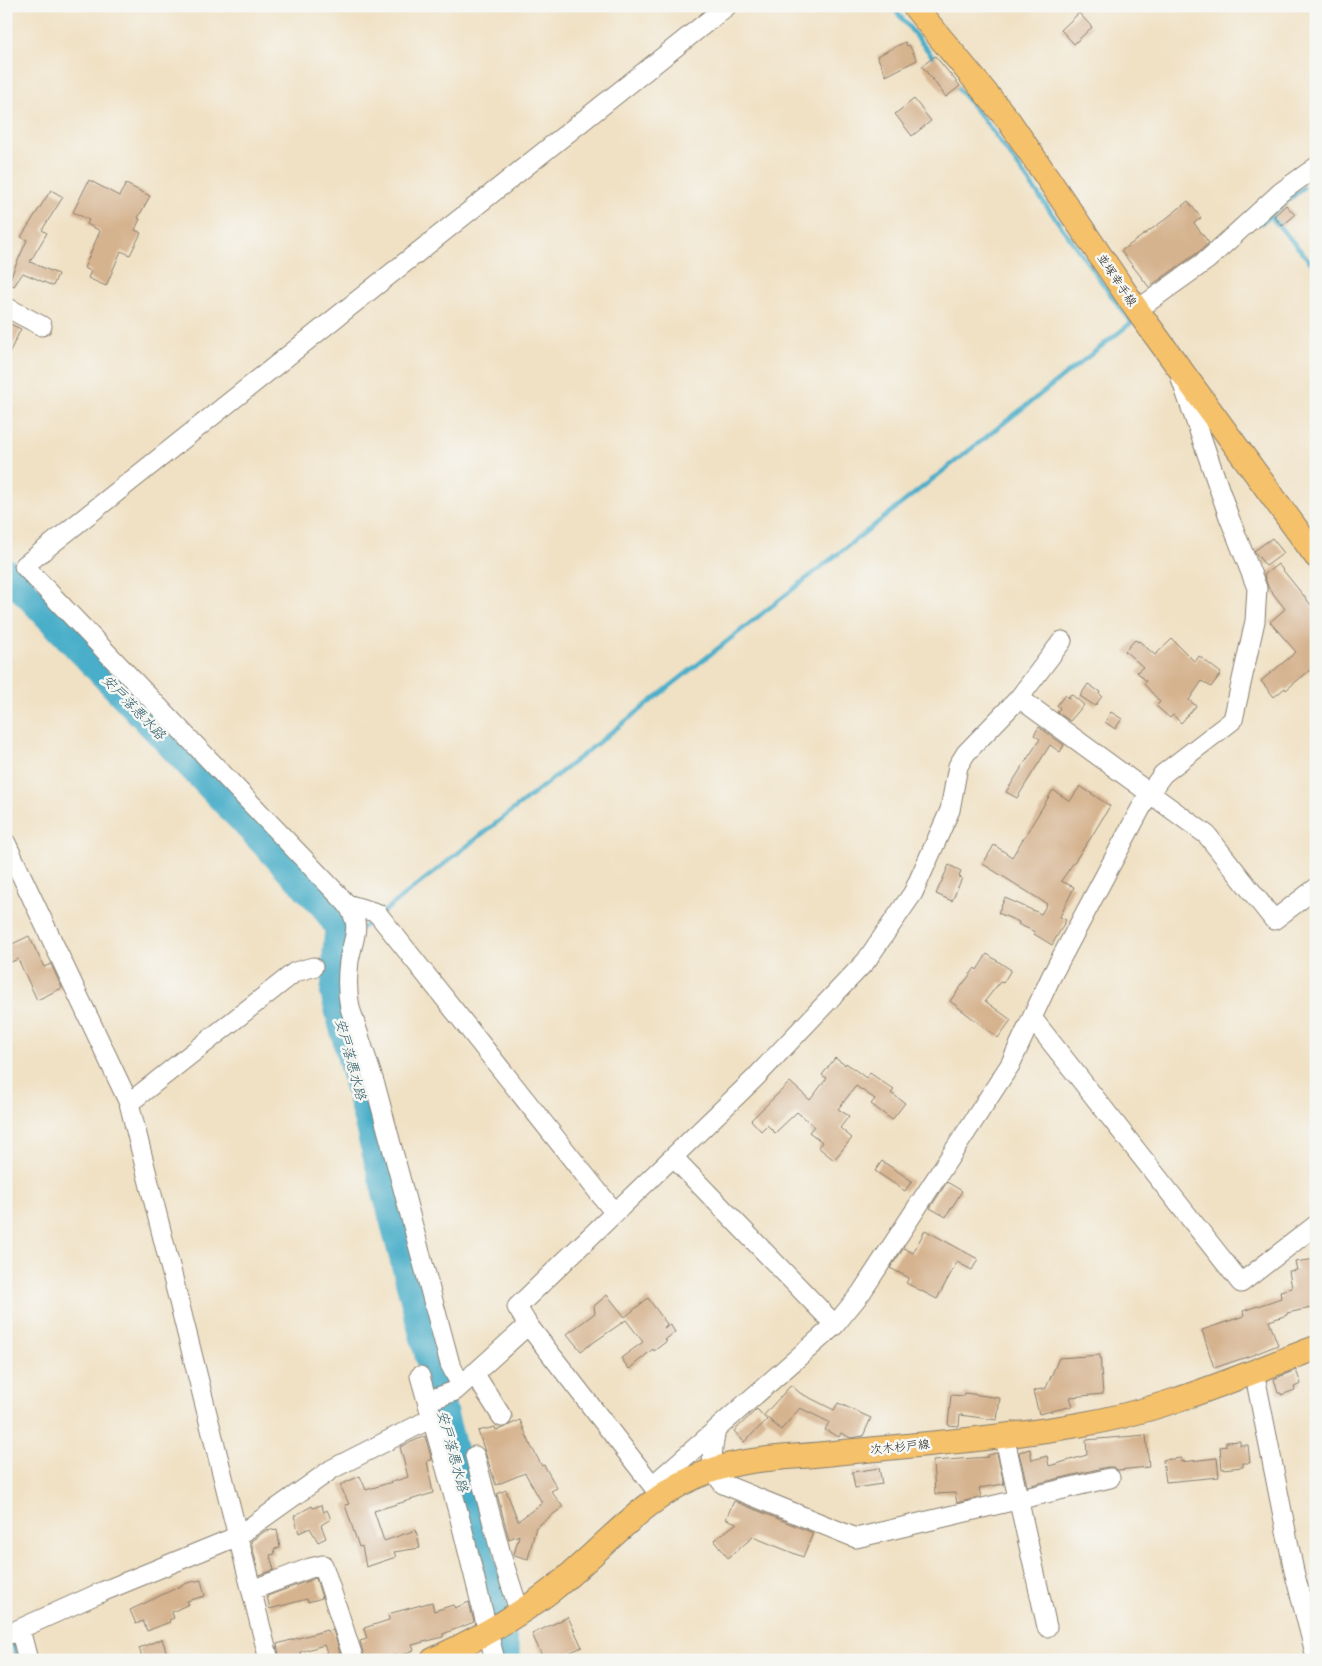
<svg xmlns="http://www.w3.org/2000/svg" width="1322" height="1666" font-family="'Playpen Sans','Klee One',sans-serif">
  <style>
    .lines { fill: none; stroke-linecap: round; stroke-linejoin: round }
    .stream { stroke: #4aaec9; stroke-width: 4.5 }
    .river { stroke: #4aaec9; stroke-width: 28 }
    .building { fill: #d6b38f }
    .minor-casing { stroke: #867e70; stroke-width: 21 }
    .major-casing { stroke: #867e70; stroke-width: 26 }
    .minor { stroke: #fff; stroke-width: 19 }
    .major { stroke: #f5c16b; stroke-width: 24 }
    .labels { text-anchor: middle; stroke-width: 5; stroke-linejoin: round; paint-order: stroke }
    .street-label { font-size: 12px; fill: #1c1c1c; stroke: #f6f6f2 }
    .water-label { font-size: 14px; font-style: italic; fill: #315e6a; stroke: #f6f6f2 }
  </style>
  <rect width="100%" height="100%" fill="#f6f6f2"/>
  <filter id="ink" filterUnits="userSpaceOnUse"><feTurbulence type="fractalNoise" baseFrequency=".02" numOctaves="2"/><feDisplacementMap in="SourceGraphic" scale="10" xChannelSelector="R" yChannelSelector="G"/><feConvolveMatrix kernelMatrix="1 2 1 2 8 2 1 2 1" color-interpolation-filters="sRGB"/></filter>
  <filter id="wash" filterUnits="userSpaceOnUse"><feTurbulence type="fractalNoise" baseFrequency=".0096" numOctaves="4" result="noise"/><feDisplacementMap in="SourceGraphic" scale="20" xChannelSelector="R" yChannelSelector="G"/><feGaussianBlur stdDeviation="1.12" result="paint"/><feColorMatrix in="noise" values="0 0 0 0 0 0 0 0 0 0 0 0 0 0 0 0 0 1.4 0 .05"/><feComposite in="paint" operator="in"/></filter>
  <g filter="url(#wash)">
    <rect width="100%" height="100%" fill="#f0e1c4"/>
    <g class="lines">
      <path class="stream" d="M 892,6 L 936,61
        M 955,85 L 988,125 L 1131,323
        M 1270,216 L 1316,268
        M 1261,223 L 1303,188
        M 382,913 L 1136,319
        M 362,928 L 376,918
        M 335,949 L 348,939
        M 6,1618 L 9,1629
        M 11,1637 L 18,1660"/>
      <path class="river" d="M 6,572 L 324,906 L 339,928 C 335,950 337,972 334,993 L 508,1660"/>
    </g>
    <g id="blocks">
      <path class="building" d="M 1079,13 L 1092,27 L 1074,44 L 1061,30 Z
        M 905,42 L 907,46 L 909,45 L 917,60 L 886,76 L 877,56 Z
        M 935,56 L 960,86 L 946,97 L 922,66 Z
        M 914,99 L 931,121 L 912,136 L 895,114 Z
        M 89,180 L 119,196 L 126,184 L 150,196 L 138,218 L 140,219 L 135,230 L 141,233 L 130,255 L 121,251 L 106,286 L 88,278 L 91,271 L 84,268 L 100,231 L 87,224 L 89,220 L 73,212 Z
        M 51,190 L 63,197 L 42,230 L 47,233 L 30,262 L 58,274 L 53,286 L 23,273 L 14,286 L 8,283 L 27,240 L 21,237 Z
        M 1188,201 L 1201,218 L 1194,223 L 1209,243 L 1200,251 L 1149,287 L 1121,251 L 1163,221 Z
        M 1286,205 L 1295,215 L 1282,226 L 1274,216 Z
        M 6,322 L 21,329 L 6,359 Z
        M 1272,538 L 1284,553 L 1266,566 L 1254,551 Z
        M 1278,564 L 1316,611 L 1316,665 L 1286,690 L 1285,688 L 1274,697 L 1261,681 L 1296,652 L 1270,622 L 1285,609 L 1268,587 L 1264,575 Z
        M 1172,639 L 1195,662 L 1199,656 L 1221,673 L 1211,687 L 1202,681 L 1189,700 L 1196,706 L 1181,723 L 1173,715 L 1170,718 L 1156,706 L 1160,702 L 1144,684 L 1146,681 L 1137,672 L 1143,667 L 1125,651 L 1135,640 L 1138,642 L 1139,641 L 1155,655 Z
        M 1088,684 L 1100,692 L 1099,694 L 1102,696 L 1095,706 L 1080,696 Z
        M 1071,694 L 1084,705 L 1070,721 L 1057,712 L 1060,708 L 1057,705 L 1065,695 L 1068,698 Z
        M 1111,712 L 1122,719 L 1115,729 L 1105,722 Z
        M 1039,727 L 1064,745 L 1060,752 L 1050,745 L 1017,798 L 1006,792 L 1040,739 L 1034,735 Z
        M 1080,786 L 1110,806 L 1090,839 L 1061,881 L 1074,887 L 1060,917 L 1066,920 L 1052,945 L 1034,934 L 1035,932 L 1018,924 L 1019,922 L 998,913 L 1005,898 L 1041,914 L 1047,904 L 983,864 L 994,845 L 1012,857 L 1053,790 L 1070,801 Z
        M 949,865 L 961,871 L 959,877 L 962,878 L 952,901 L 936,894 Z
        M 29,936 L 44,967 L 51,964 L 62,988 L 37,1000 L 18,959 L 11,962 L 6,954 L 6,947 Z
        M 987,954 L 1011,970 L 1003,983 L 1000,982 L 985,1001 L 1011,1020 L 998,1038 L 950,1001 L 975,968 L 977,970 Z
        M 835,1058 L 845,1065 L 846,1063 L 866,1078 L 870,1073 L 894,1090 L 891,1093 L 905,1103 L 892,1120 L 871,1104 L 875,1099 L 856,1086 L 838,1109 L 849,1116 L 840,1128 L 852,1138 L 834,1160 L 818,1147 L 822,1142 L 809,1132 L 814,1126 L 797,1112 L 775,1133 L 767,1125 L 761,1131 L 751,1120 L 790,1082 L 810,1100 L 827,1078 L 822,1075 Z
        M 882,1161 L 912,1181 L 905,1191 L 875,1171 Z
        M 947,1182 L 962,1191 L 946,1217 L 930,1208 Z
        M 925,1230 L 978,1259 L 972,1270 L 957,1262 L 937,1299 L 906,1283 L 909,1278 L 890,1268 L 904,1248 L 913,1253 Z
        M 1316,1259 L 1316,1307 L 1287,1313 L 1287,1315 L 1269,1321 L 1278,1345 L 1250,1356 L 1214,1368 L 1202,1330 L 1244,1316 L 1243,1311 L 1281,1298 L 1280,1291 L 1292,1288 L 1289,1271 L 1297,1270 L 1295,1262 Z
        M 607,1295 L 625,1317 L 648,1298 L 667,1324 L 664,1328 L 670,1324 L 675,1332 L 665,1340 L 667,1341 L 654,1351 L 653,1349 L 629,1369 L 621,1358 L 643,1342 L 626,1320 L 581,1351 L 567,1334 L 595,1313 L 594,1306 Z
        M 1100,1355 L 1103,1394 L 1070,1397 L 1073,1406 L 1039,1414 L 1033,1391 L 1046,1388 L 1059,1358 Z
        M 1296,1370 L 1301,1384 L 1294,1387 L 1295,1390 L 1281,1395 L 1281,1393 L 1278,1393 L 1274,1379 Z
        M 791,1385 L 800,1393 L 834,1410 L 838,1403 L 871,1418 L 863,1436 L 851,1438 L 841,1433 L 839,1437 L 825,1430 L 829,1422 L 800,1408 L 781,1430 L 764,1415 Z
        M 965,1393 L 1000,1398 L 997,1420 L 960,1415 L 959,1426 L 948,1425 L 951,1395 L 964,1396 Z
        M 757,1409 L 767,1420 L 744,1442 L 734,1431 Z
        M 520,1420 L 531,1446 L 542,1466 L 544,1465 L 557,1488 L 551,1491 L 563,1507 L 536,1527 L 528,1559 L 514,1555 L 519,1535 L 509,1539 L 497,1494 L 506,1490 L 518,1521 L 542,1503 L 525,1473 L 496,1485 L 478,1431 L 495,1427 L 496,1430 L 503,1428 Z
        M 1146,1435 L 1149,1467 L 1117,1470 L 1113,1467 L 1107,1467 L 1027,1486 L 1019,1452 L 1030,1449 L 1032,1460 L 1047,1456 L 1049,1466 L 1087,1455 L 1086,1440 Z
        M 425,1436 L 432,1460 L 427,1461 L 433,1493 L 374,1511 L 384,1541 L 416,1530 L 420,1548 L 394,1552 L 396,1557 L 366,1567 L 362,1546 L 359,1547 L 345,1505 L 349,1504 L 340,1485 L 360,1476 L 366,1490 L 408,1477 L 400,1447 Z
        M 1240,1441 L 1240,1445 L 1248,1445 L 1250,1463 L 1243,1463 L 1243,1467 L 1222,1469 L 1220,1447 L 1226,1446 L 1226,1442 Z
        M 997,1453 L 1004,1484 L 979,1488 L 981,1497 L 957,1503 L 955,1493 L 935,1494 L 933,1461 L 988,1457 L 988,1455 Z
        M 1181,1458 L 1181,1462 L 1217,1458 L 1219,1477 L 1166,1482 L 1163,1460 Z
        M 879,1468 L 882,1484 L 855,1488 L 852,1472 Z
        M 734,1501 L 813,1533 L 803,1557 L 753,1537 L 728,1558 L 714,1540 L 737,1523 L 726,1519 Z
        M 321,1505 L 324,1512 L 327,1510 L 331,1519 L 321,1525 L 326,1538 L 318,1542 L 310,1528 L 299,1533 L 294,1516 L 312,1506 L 313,1508 Z
        M 277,1529 L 280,1548 L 274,1549 L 275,1554 L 270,1555 L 274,1570 L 259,1575 L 251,1541 L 265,1531 Z
        M 316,1578 L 322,1598 L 308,1602 L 307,1599 L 270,1609 L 267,1596 Z
        M 201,1580 L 205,1596 L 187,1601 L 189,1604 L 172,1612 L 174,1618 L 169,1620 L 170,1622 L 147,1631 L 143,1621 L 136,1624 L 130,1610 L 187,1583 Z
        M 432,1602 L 434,1611 L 453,1605 L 455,1608 L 469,1602 L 474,1622 L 443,1634 L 443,1637 L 412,1645 L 414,1650 L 396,1657 L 395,1655 L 382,1660 L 365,1660 L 360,1641 L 367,1639 L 364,1628 L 389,1620 L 388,1614 Z
        M 568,1617 L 582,1647 L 553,1660 L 544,1660 L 532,1634 Z
        M 327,1630 L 327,1632 L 333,1630 L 342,1660 L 312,1660 L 312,1658 L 327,1653 L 324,1645 L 300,1652 L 302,1658 L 295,1660 L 280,1660 L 277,1644 Z
        M 162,1639 L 169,1660 L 143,1660 L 139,1648 Z"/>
    </g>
  </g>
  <g filter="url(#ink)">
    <use href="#blocks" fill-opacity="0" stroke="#867e70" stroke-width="1"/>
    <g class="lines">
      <g class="minor-casing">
        <path id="minor" d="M 6,307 L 42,326
          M 1137,310 L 1207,260 L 1281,192 L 1316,167
          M 1019,698 L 1207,835 L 1274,920 L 1316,888
          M 6,843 L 129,1103 L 269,1660
          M 347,904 L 377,913 L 615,1213
          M 1032,1018 L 1241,1283 L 1316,1225
          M 129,1103 L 295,972 L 313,967
          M 673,1157 L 835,1325
          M 1254,1371 L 1294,1571 L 1316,1657
          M 474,1373 L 502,1417
          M 420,1376 L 459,1515 L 495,1660
          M 461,1385 L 450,1364 L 376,1088 L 350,1008 C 347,993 347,976 349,961 C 353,937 363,927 347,904 L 24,566 L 727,6
          M 427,1401 L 455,1391 L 528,1325
          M 716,1430 C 712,1450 708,1467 723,1484 L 856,1538 L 1110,1478
          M 1004,1435 L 1047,1627
          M 475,1456 L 502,1558 L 520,1613
          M 653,1485 L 835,1325 L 861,1293 L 1010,1065 L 1051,977 L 1149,793 L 1163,774 L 1233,720 L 1255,621 L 1257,588 L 1229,517 L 1181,379
          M 660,1495 L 528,1325 L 517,1307 L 754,1079 L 866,961 L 913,893 L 950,810 L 958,766 L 966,753 L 1019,698 L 1062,641
          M 252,1590 L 310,1568 L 323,1565 L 354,1660
          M 20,1629 L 28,1660
          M 6,1635 L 104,1591 L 238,1536 L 332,1469 L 432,1418"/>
      </g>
      <g class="major-casing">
        <path id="major" d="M 914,6 L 1009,121 L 1137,310 L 1316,556
          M 433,1660 C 475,1640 516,1618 553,1589 C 605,1548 646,1493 710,1471 C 748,1457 793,1458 834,1453 C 915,1445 997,1439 1078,1425 C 1160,1412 1238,1377 1316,1348"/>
      </g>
      <use href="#minor" class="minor"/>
      <use href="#major" class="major"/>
    </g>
  </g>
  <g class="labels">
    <g class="street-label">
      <text transform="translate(1117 280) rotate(56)" y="4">並塚幸手線</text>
      <text transform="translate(900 1447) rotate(-6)" y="4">次木杉戸線</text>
    </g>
    <g class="water-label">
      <text transform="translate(134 707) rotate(46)" y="5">安戸落悪水路</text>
      <text transform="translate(351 1059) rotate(75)" y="5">安戸落悪水路</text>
      <text transform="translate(453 1451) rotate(75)" y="5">安戸落悪水路</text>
    </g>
  </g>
  <rect width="1322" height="1666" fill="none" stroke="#f6f6f2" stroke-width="25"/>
</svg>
